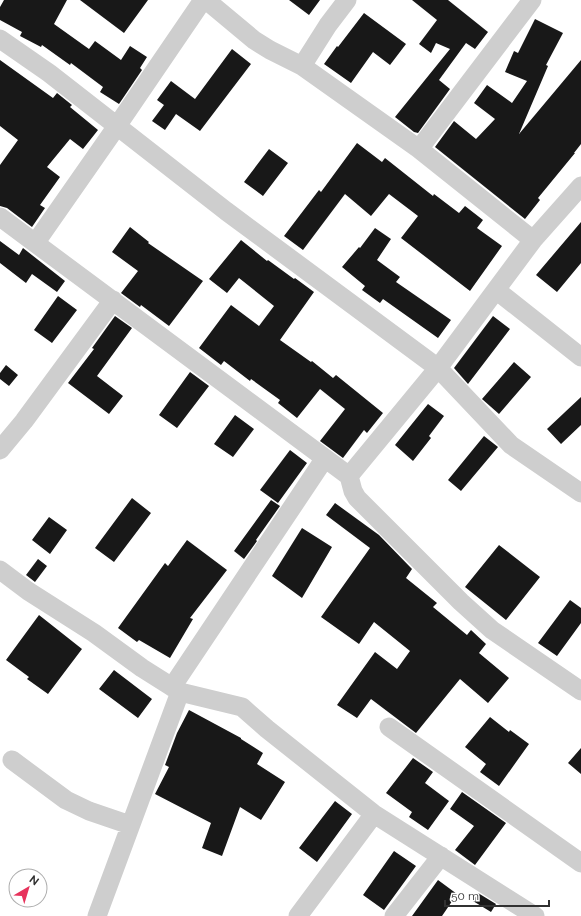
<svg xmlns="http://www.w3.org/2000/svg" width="581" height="916" font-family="Raleway,sans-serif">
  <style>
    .building { fill: #181818 }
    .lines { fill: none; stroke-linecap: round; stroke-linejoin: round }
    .minor { stroke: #cecece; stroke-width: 19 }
  </style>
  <rect width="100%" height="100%" fill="#fff"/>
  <path class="building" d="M 4,0 L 67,0 L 54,24 L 89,49 L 95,41 L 121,60 L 130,46 L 147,57 L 140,68 L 142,70 L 119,104 L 100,92 L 103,87 L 71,63 L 70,65 L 42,45 L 41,47 L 20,36 L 22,32 L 0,20 L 0,7 Z
    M 80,0 L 148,0 L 124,33 Z
    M 289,0 L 320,0 L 309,15 Z
    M 412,0 L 448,0 L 488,32 L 475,49 L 466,43 L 439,80 L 450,89 L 418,133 L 414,132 L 395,117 L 450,49 L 436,43 L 431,53 L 419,44 L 437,20 Z
    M 364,13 L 406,44 L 390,65 L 373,52 L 351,83 L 324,64 L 337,46 L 338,47 Z
    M 535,19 L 563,33 L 546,65 L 548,66 L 519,134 L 581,60 L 581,144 L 574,153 L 575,153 L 538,198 L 540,200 L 525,219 L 435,147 L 454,121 L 476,139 L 495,119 L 474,103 L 487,85 L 512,103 L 527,81 L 505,72 L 514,51 L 518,53 Z
    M 232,49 L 251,64 L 200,131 L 176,114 L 165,130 L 152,121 L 164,105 L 157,100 L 171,81 L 195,99 Z
    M 0,60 L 53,98 L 57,93 L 72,105 L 70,107 L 98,130 L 83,149 L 70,139 L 47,167 L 60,177 L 40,205 L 45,208 L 32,227 L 7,208 L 0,206 L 0,165 L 18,140 L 0,126 Z
    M 357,143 L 382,162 L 385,158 L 433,196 L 434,194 L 459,213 L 465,206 L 483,220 L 477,228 L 502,246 L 470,291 L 401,238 L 418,216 L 389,194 L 371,216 L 345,194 L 303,250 L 284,236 L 319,190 L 321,192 Z
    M 269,149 L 288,163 L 263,196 L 244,182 Z
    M 581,222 L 581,263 L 557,292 L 536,275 Z
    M 130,227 L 149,242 L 148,243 L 203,281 L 169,326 L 141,305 L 140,307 L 121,293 L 138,271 L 112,252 Z
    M 375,228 L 391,239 L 377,260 L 400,277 L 396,282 L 451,320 L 438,338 L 383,299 L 380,303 L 362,290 L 365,286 L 342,267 L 359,247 L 360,248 Z
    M 241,240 L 267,261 L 268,260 L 294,279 L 295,278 L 314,292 L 280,340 L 311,362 L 312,361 L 333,378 L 336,375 L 383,413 L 367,433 L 364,430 L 343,458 L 320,441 L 345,409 L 320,389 L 297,418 L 278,403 L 280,400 L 251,379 L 250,381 L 224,361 L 221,365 L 199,348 L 231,305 L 259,326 L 274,306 L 239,278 L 227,293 L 209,279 Z
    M 0,241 L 19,255 L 23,248 L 65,281 L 57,292 L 32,274 L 26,283 L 0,263 Z
    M 58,296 L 77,310 L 52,343 L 34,330 Z
    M 115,316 L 132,328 L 97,376 L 123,396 L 109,414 L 68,383 L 94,349 L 92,348 Z
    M 493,316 L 510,329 L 468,384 L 454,368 Z
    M 514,362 L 531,377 L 499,414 L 482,399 Z
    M 6,365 L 18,375 L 9,386 L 0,379 L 0,373 Z
    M 190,372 L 209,386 L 177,428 L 159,415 Z
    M 581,397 L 581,425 L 561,444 L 547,429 Z
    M 428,404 L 444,416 L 429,436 L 431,438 L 413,461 L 395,445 Z
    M 235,415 L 254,429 L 233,457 L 214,444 Z
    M 484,436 L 498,447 L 461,491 L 448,480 Z
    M 290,450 L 307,463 L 278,503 L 260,490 Z
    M 132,498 L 151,513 L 114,562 L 95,548 Z
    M 271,500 L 280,506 L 256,540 L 257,541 L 244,559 L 234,551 Z
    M 335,503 L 379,535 L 412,569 L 406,578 L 437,603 L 433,607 L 467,635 L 471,630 L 486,644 L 479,653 L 509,678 L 488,703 L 460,679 L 416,733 L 371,699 L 357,718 L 337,705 L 375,652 L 397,669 L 410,651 L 374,622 L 359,644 L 321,617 L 370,548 L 326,515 Z
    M 49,517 L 67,530 L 50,554 L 32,540 Z
    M 302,528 L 332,547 L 302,598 L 272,576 Z
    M 187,540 L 227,570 L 190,618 L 193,619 L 170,658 L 139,640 L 137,642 L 118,628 L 165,563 L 168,566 Z
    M 499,545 L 540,577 L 506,620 L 465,587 Z
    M 38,559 L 47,566 L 35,582 L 26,575 Z
    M 570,600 L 581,608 L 581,623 L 557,656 L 538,643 Z
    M 39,615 L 82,649 L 48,694 L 27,679 L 29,677 L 6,660 Z
    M 114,670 L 152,699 L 138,718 L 99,689 Z
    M 189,710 L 241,738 L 241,739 L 263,753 L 257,764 L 285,782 L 261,820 L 240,807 L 222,856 L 202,848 L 211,823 L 155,794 L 169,767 L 165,765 L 177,733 Z
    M 490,717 L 509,732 L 510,730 L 529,744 L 499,786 L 480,772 L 486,764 L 465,747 Z
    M 581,748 L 581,774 L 568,763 Z
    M 413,758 L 433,772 L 425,783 L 449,801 L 428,830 L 409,817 L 412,812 L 386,793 Z
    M 462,792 L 506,823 L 475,865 L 455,850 L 474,826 L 450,809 Z
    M 335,801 L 352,814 L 317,862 L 299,848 Z
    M 394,851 L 416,866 L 384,910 L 363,895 Z
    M 438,880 L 457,894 L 442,916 L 412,916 Z
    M 478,893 L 496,904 L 491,912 L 473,901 Z"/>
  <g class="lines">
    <path class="minor" d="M 206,0 L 254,40 L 270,50 L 302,66 L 419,149 L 533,240
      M 0,39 L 49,73 L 226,211 L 438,368 L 511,445 L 581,493
      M 302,66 L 328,25 L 347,0
      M 419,149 L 532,0
      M 0,217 L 349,476 L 438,368 L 533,240 L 581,186
      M 36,242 L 117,126 L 203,0
      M 496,290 L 581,357
      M 0,450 L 24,421 L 113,300
      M 349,476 L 353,491 L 357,498 L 461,602 L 492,630 L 581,691
      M 0,570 L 28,591 L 94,633 L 142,668 L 180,692 L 242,707 L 267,729 L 374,814 L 535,916
      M 172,687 L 325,458
      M 389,727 L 581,863
      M 12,760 L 66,800 L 89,811 L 130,825
      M 97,916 L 180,692
      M 298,916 L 374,814
      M 394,916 L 441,856"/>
  </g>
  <g transform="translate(28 888) rotate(38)"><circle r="19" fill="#ffffff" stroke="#adadad"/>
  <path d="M0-3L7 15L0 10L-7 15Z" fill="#e7335c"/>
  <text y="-6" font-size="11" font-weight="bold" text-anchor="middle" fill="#313131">N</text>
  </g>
  <path d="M445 900v6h104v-6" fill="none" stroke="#313131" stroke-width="2"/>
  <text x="451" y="900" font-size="12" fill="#313131" stroke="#ffffff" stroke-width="3" paint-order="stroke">50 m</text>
</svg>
